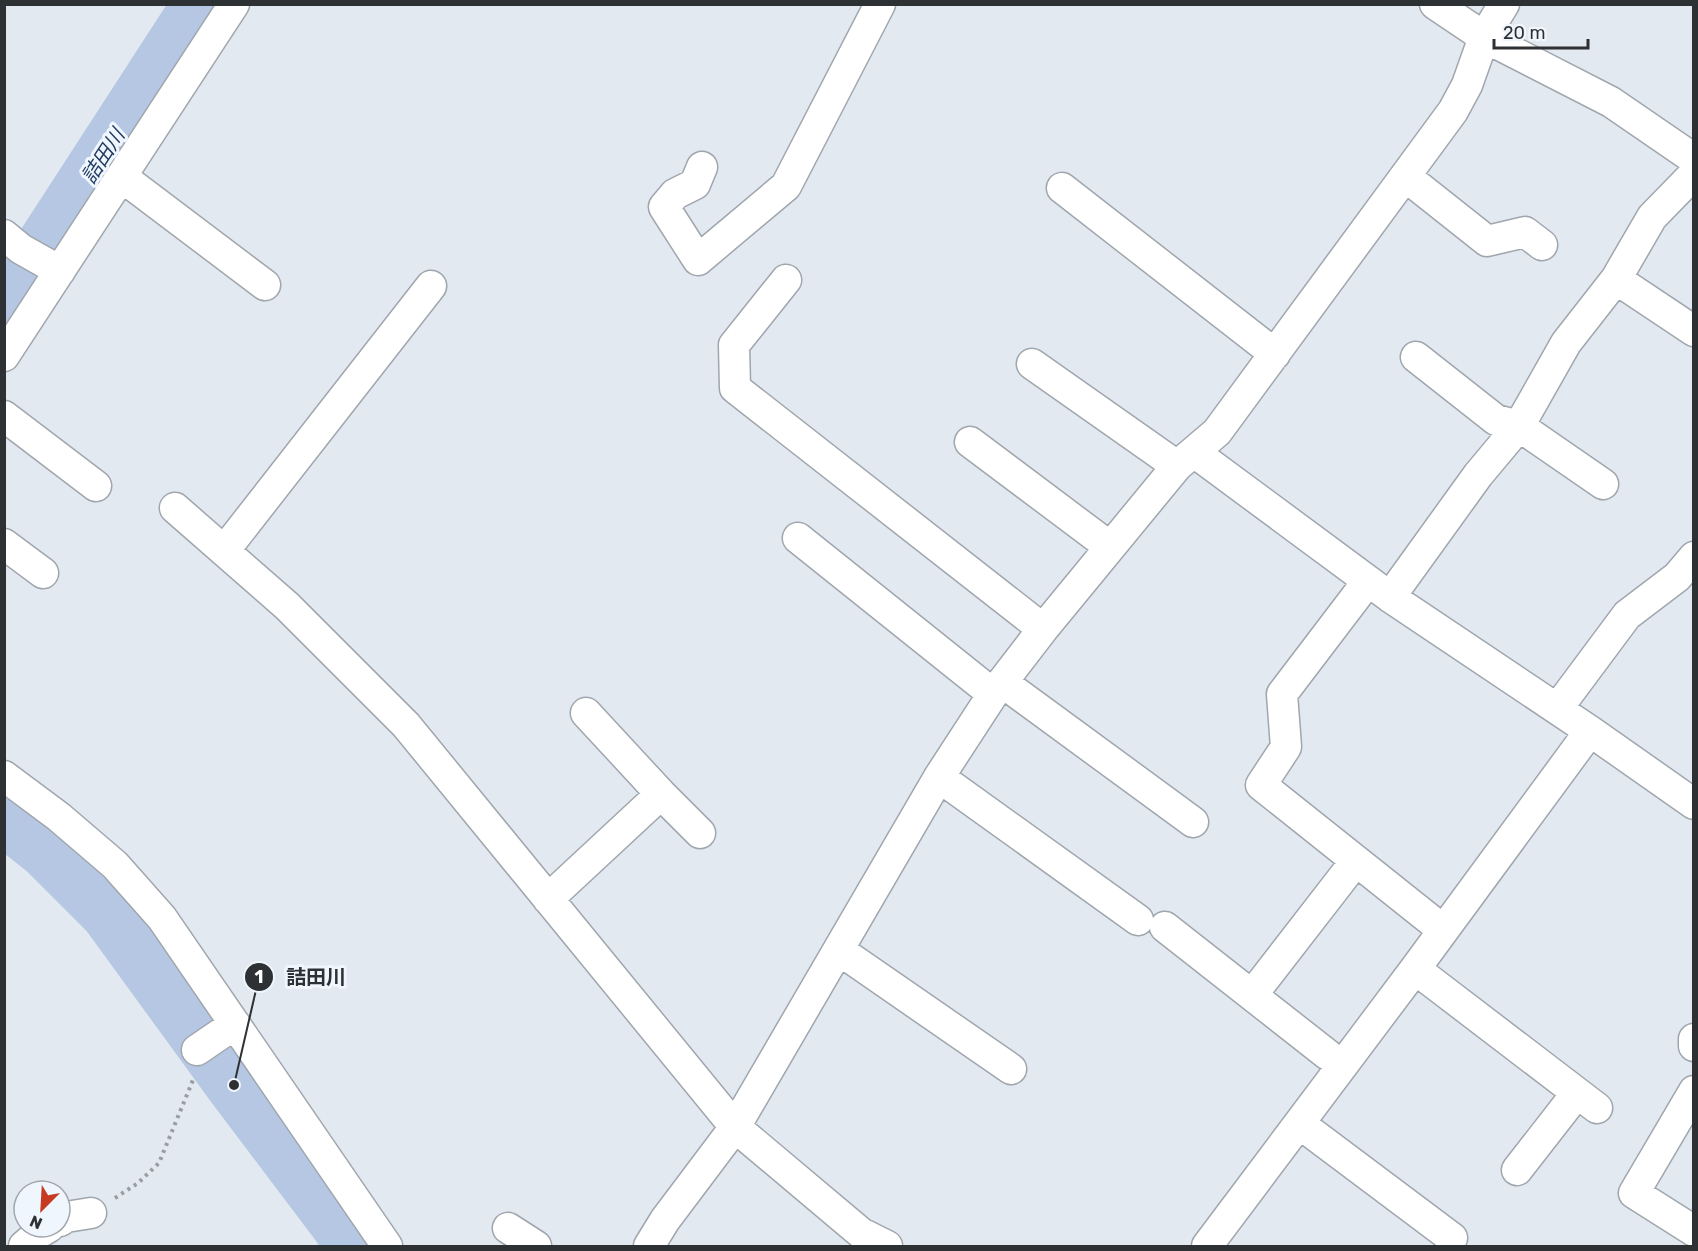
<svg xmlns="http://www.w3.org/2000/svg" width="1698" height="1251" font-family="Rubik,'Noto Sans JP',sans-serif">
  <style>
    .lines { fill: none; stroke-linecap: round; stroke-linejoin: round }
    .river { stroke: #b5c7e2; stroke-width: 57 }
    .minor-casing { stroke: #a0a6ad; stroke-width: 33 }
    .path { stroke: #979da2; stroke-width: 4; stroke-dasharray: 3 4.5; stroke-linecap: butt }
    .minor { stroke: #fff; stroke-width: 30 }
    .labels { text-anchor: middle; stroke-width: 6; stroke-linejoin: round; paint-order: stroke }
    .water-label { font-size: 20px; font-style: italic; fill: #213a5f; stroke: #eff6fe }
    .leader { fill: none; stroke: #2e3134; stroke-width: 2 }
    .callout-dot { fill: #2e3134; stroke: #eff6fe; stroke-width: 2 }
    .mark-label { font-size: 18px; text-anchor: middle; font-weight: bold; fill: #fff }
    .callout-label { font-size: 20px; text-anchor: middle; font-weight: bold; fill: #2e3134; stroke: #eff6fe; stroke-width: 6; stroke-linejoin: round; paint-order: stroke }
  </style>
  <rect width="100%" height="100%" fill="#e2e9f0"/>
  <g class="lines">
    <path class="river" d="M 4,308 L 201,4
      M 4,817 L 46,850 L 108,912 L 234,1085 L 339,1224 L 353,1246"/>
    <g class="minor-casing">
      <path id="minor" d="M 1435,4 L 1484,37 L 1611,102 L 1694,159
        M 702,167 L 695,184 L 675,194 L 664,207 L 698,260 L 786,186 L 880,4
        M 1405,176 L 1487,241 L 1525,232 L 1542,245
        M 122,177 L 265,285
        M 1062,188 L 1275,354
        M 4,235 L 21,249 L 60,271
        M 1616,279 L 1694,331
        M 786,280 L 734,345 L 735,388 L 1043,629
        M 4,356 L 234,4
        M 1416,357 L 1496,420 L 1519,426 L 1603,484
        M 1032,364 L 1177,466
        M 4,416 L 96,486
        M 970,442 L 1110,547
        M 1194,452 L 1390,597 L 1590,731 L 1694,804
        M 175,508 L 287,606 L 406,725 L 735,1127 L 861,1233 L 887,1246
        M 798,538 L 993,694
        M 4,544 L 43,573
        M 224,551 L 431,286
        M 1368,581 L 1282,694 L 1286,747 L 1261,785 L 1433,922
        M 1390,597 L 1478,475 L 1519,426 L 1566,343 L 1616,279 L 1652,217 L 1694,174
        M 1002,682 L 1193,822
        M 1557,709 L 1627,615 L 1677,577 L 1694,557
        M 586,713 L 661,794 L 700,833
        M 4,776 L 59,817 L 115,865 L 162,918 L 387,1246
        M 939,777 L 1138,920
        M 548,899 L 661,794
        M 1165,927 L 1328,1055
        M 839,950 L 1011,1069
        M 1415,969 L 1597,1108
        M 1252,995 L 1355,862
        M 1694,1039 L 1694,1046
        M 197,1050 L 235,1024
        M 1694,1091 L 1634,1193 L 1694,1231
        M 1300,1124 L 1452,1238
        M 1517,1170 L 1577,1093
        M 60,1221 L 66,1217 L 91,1213
        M 508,1228 L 536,1246
        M 24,1246 L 39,1233 L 49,1227
        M 649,1246 L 665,1220 L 735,1127 L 939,777 L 993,694 L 1043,629 L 1177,466 L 1217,432 L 1453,111 L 1467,85 L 1484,37 L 1504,4
        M 1207,1246 L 1415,969 L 1590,731"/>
    </g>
    <path class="path" d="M 115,1198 L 138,1183 L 159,1163 L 193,1080"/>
    <use href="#minor" class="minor"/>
  </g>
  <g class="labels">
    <g class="water-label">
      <text transform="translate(103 156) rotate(-57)" y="7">詰田川</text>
    </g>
  </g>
  <path class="leader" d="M234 1085L259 977"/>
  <g class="callout-dot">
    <circle cx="234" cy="1085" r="6"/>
    <circle cx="259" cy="977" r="15"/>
  </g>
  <g class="mark-label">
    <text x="259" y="983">1</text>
  </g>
  <g class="callout-label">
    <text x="316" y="984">詰田川</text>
  </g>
  <rect width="1698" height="1251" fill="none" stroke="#2e3134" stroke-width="12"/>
  <g transform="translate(42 1209) rotate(204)"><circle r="28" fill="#eff6fe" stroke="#a2a7ad" stroke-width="1.5"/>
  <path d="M0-4.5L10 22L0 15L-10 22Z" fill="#c63a22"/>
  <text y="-9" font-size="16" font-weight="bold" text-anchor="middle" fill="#2e3134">N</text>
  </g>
  <path d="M1494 39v9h94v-9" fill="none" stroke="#2e3134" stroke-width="3"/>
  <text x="1503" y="39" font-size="18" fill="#2e3134" stroke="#eff6fe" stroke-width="4.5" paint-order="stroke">20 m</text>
</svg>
